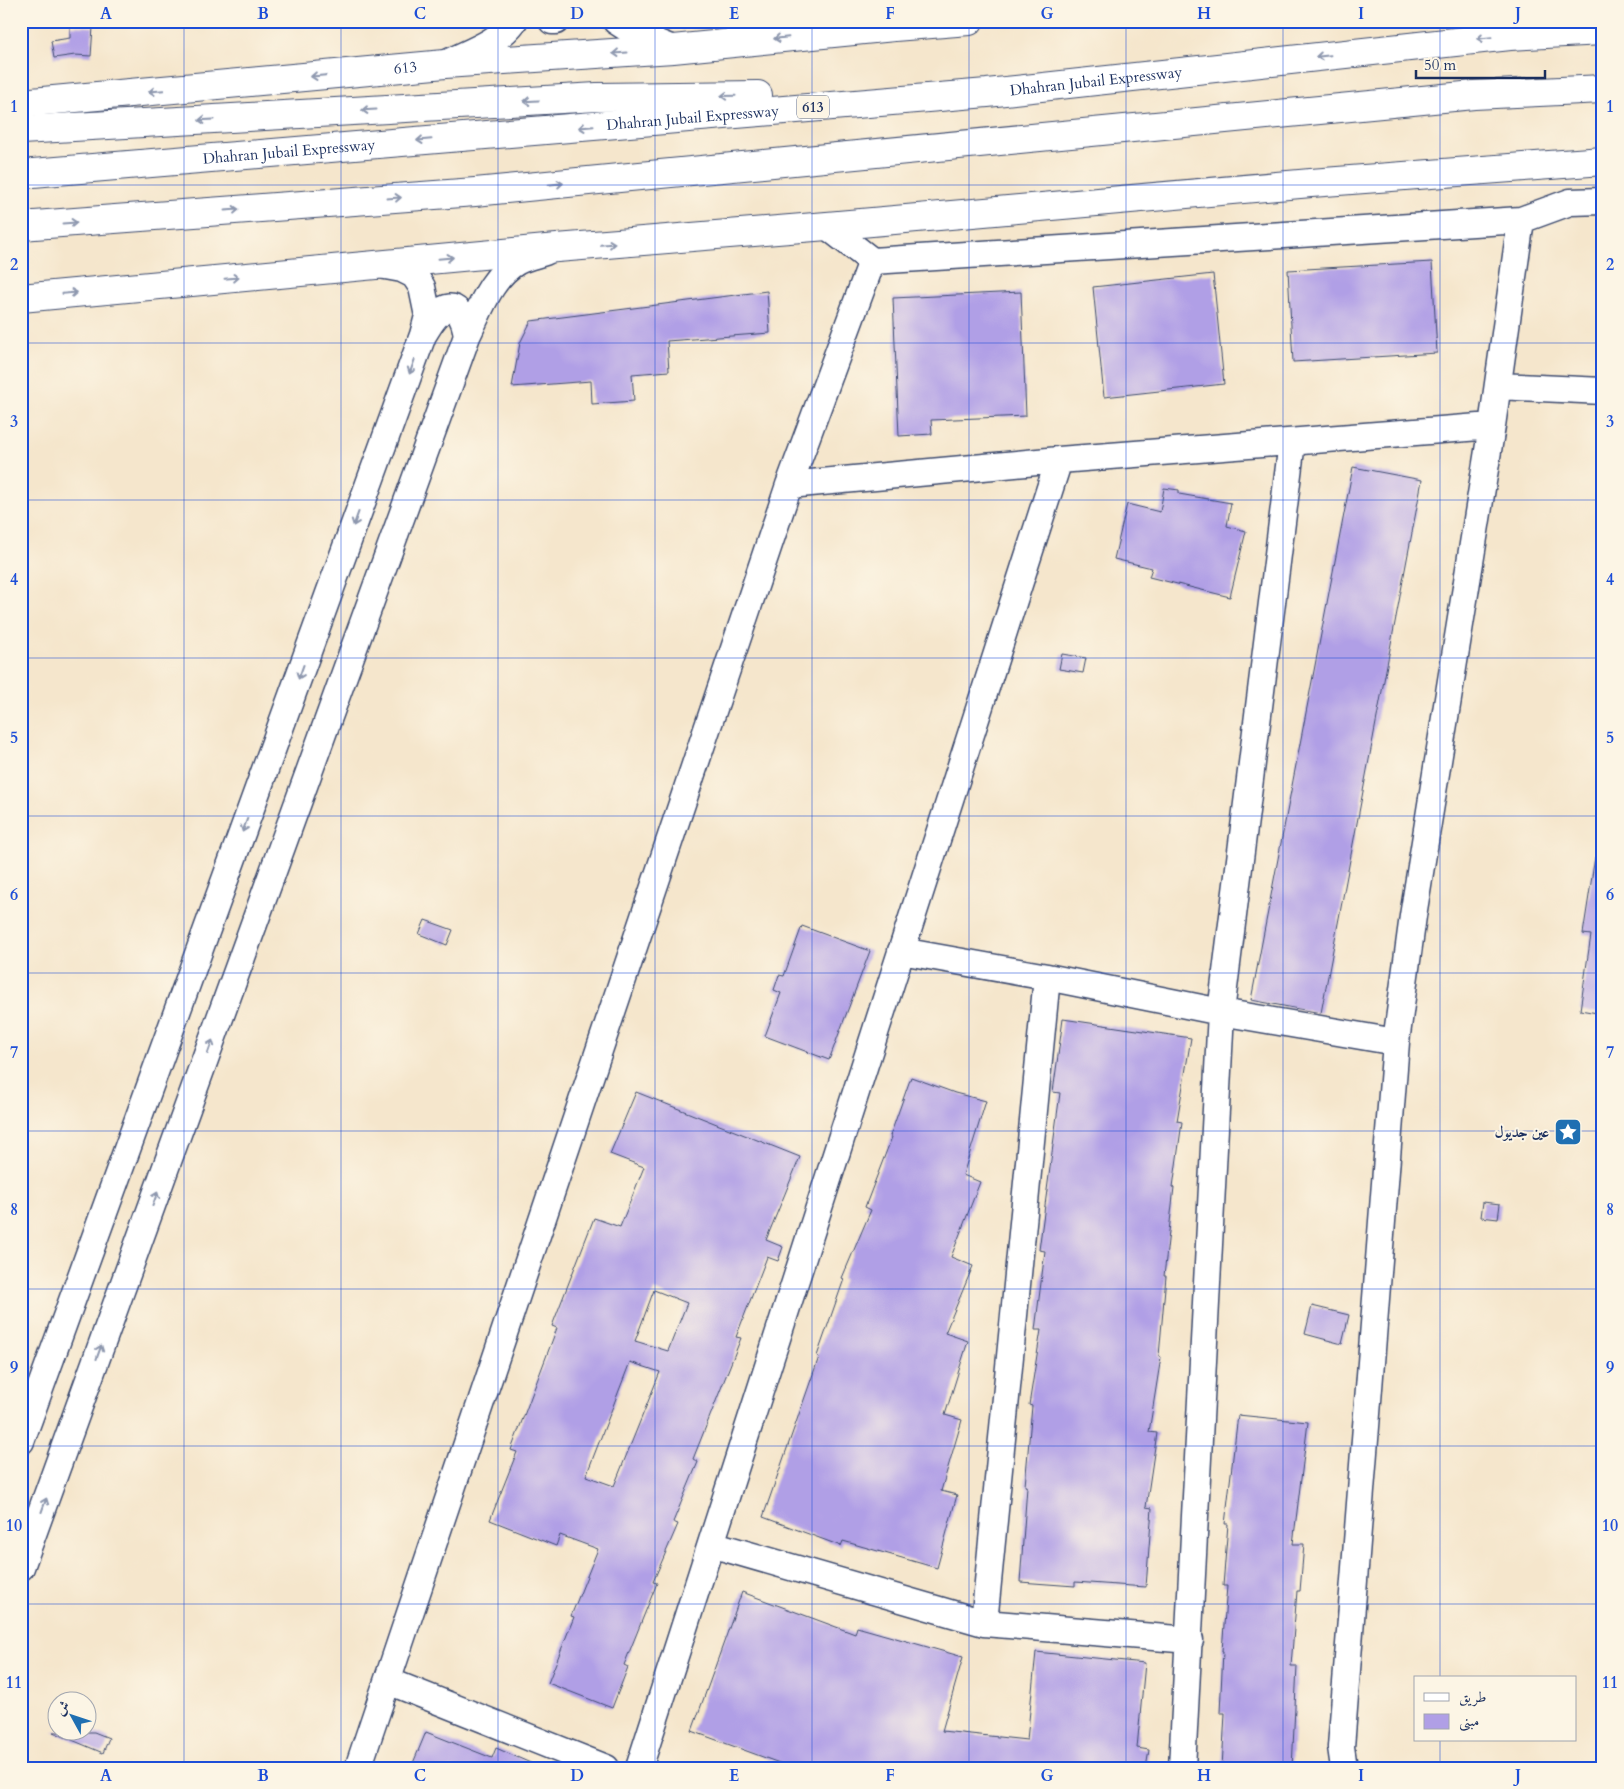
<svg xmlns="http://www.w3.org/2000/svg" width="1624" height="1789" font-family="Cardo,Amiri,serif">
  <style>
    .building { fill: #b09fe6; fill-rule: evenodd }
    .lines { fill: none; stroke-linecap: round; stroke-linejoin: round }
    .minor-casing { stroke: #3c4a6e; stroke-width: 29 }
    .major-casing { stroke: #3c4a6e; stroke-width: 30 }
    .highway-casing { stroke: #3c4a6e; stroke-width: 30 }
    .minor { stroke: #fff; stroke-width: 26 }
    .major { stroke: #fff; stroke-width: 28 }
    .highway { stroke: #fff; stroke-width: 28 }
    .oneway { stroke: #8d97ae }
    .grid { fill: none; stroke: #1d4ed8; stroke-width: 1; stroke-opacity: 0.55 }
    .labels { text-anchor: middle; stroke-width: 4; stroke-linejoin: round; paint-order: stroke }
    .shield { fill: #fcf5e5; stroke: #5e6a86; stroke-width: 1 }
    .shield-label { font-size: 14px; font-weight: bold; fill: #1b2f5e }
    .street-label { font-size: 15px; fill: #1b2f5e; stroke: #fcf5e5 }
    .poi-label { font-size: 15px; font-weight: bold; fill: #1b2f5e; stroke: #fcf5e5; text-anchor: end }
    .neatline { fill: none; stroke: #1d4ed8; stroke-width: 2 }
    .grid-label { font-size: 16px; text-anchor: middle; font-weight: bold; fill: #1d4ed8 }
  </style>
  <rect width="100%" height="100%" fill="#fcf5e5"/>
  <filter id="ink" filterUnits="userSpaceOnUse"><feTurbulence type="fractalNoise" baseFrequency=".02" numOctaves="2"/><feDisplacementMap in="SourceGraphic" scale="10" xChannelSelector="R" yChannelSelector="G"/><feConvolveMatrix kernelMatrix="1 2 1 2 8 2 1 2 1" color-interpolation-filters="sRGB"/></filter>
  <filter id="wash" filterUnits="userSpaceOnUse"><feTurbulence type="fractalNoise" baseFrequency=".0096" numOctaves="4" result="noise"/><feDisplacementMap in="SourceGraphic" scale="20" xChannelSelector="R" yChannelSelector="G"/><feGaussianBlur stdDeviation="1.12" result="paint"/><feColorMatrix in="noise" values="0 0 0 0 0 0 0 0 0 0 0 0 0 0 0 0 0 1.4 0 .05"/><feComposite in="paint" operator="in"/></filter>
  <g filter="url(#wash)">
    <rect width="100%" height="100%" fill="#f5e6cc"/>
    <g id="blocks">
      <path class="building" d="M 70,26 L 93,27 L 91,56 L 75,55 L 54,58 L 51,41 L 70,38 Z
        M 1432,262 L 1437,353 L 1293,362 L 1288,270 Z
        M 1213,274 L 1224,384 L 1104,397 L 1093,287 Z
        M 767,291 L 770,333 L 667,341 L 669,371 L 632,374 L 634,401 L 592,404 L 591,381 L 512,387 L 520,343 L 531,321 Z
        M 1021,292 L 1026,416 L 931,420 L 932,434 L 899,436 L 893,298 Z
        M 1353,467 L 1422,480 L 1321,1013 L 1251,1000 Z
        M 1164,488 L 1179,490 L 1179,494 L 1231,503 L 1227,526 L 1246,531 L 1230,597 L 1149,577 L 1152,568 L 1114,559 L 1127,504 L 1160,512 Z
        M 1062,654 L 1086,658 L 1083,673 L 1059,669 Z
        M 1595,857 L 1603,857 L 1603,1014 L 1580,1010 L 1591,935 L 1583,934 Z
        M 425,920 L 453,930 L 447,945 L 419,934 Z
        M 802,926 L 870,951 L 829,1060 L 765,1036 L 781,993 L 774,990 L 779,975 L 784,976 Z
        M 1063,1019 L 1191,1038 L 1177,1121 L 1182,1122 L 1173,1187 L 1174,1187 L 1164,1276 L 1166,1276 L 1159,1356 L 1161,1357 L 1149,1432 L 1157,1433 L 1146,1507 L 1152,1508 L 1146,1587 L 1075,1582 L 1075,1586 L 1020,1582 L 1027,1487 L 1025,1486 L 1032,1406 L 1029,1405 L 1041,1330 L 1035,1330 L 1045,1251 L 1039,1250 L 1060,1093 L 1053,1092 Z
        M 911,1077 L 955,1093 L 986,1101 L 963,1175 L 980,1182 L 951,1257 L 973,1266 L 945,1333 L 968,1341 L 945,1415 L 962,1420 L 941,1491 L 957,1495 L 937,1568 L 843,1541 L 841,1546 L 763,1517 L 819,1357 L 817,1356 L 844,1279 L 842,1278 L 871,1210 L 865,1207 L 892,1137 L 890,1136 Z
        M 636,1092 L 800,1157 L 766,1240 L 783,1247 L 778,1261 L 767,1257 L 736,1337 L 741,1338 L 693,1459 L 698,1462 L 673,1522 L 678,1524 L 653,1582 L 657,1583 L 624,1665 L 628,1667 L 612,1708 L 548,1683 L 574,1617 L 571,1616 L 598,1549 L 560,1535 L 556,1546 L 490,1520 L 517,1452 L 511,1450 L 557,1328 L 552,1326 L 594,1218 L 620,1227 L 644,1167 L 610,1154 ZM 654,1290 L 687,1303 L 668,1351 L 635,1341 ZM 630,1362 L 660,1372 L 614,1486 L 586,1476 Z
        M 1483,1202 L 1500,1204 L 1498,1219 L 1481,1217 Z
        M 1312,1306 L 1349,1315 L 1342,1344 L 1305,1334 Z
        M 1238,1415 L 1308,1422 L 1293,1544 L 1304,1544 L 1300,1591 L 1297,1591 L 1291,1666 L 1297,1666 L 1292,1768 L 1222,1768 L 1225,1713 L 1220,1713 L 1223,1651 L 1222,1651 L 1227,1586 L 1223,1586 L 1228,1524 L 1225,1524 Z
        M 742,1592 L 855,1634 L 857,1627 L 963,1657 L 942,1731 L 1027,1740 L 1036,1652 L 1145,1663 L 1137,1748 L 1149,1750 L 1146,1768 L 793,1768 L 692,1731 Z
        M 53,1732 L 94,1732 L 109,1738 L 103,1753 Z
        M 426,1732 L 492,1758 L 496,1748 L 542,1768 L 411,1768 Z"/>
    </g>
  </g>
  <g filter="url(#ink)">
    <use href="#blocks" fill-opacity="0" stroke="#3c4a6e" stroke-width="1"/>
    <g class="lines">
      <g class="minor-casing">
        <path id="minor" d="M 552,21 L 556,21
          M 616,21 L 638,35 L 673,49
          M 445,64 C 468,52 498,43 514,21
          M 827,226 L 872,261
          M 423,335 C 427,329 431,321 437,315 C 456,295 465,320 467,336
          M 1498,386 L 1603,391
          M 789,485 L 1059,460 L 1492,426
          M 901,951 L 1047,977 L 1221,1012 L 1396,1042
          M 21,1441 L 423,335 L 428,316 L 422,287 L 414,275 L 402,269 L 380,265
          M 711,1544 L 984,1623 L 1190,1640
          M 21,1567 L 467,336 C 480,310 491,276 518,261 C 526,257 536,255 545,252
          M 984,1623 L 1047,977
          M 388,1681 L 606,1768
          M 358,1768 L 789,485 L 872,261 L 1521,220 L 1570,202 L 1603,201
          M 639,1768 L 1059,460
          M 1182,1768 L 1221,1012 L 1292,442
          M 1344,1768 L 1341,1747 L 1396,1042 L 1413,916 L 1492,426 L 1521,220"/>
      </g>
      <g class="major-casing">
        <g id="major">
          <path id="s1" d="M 21,103 L 445,64 L 673,49 L 894,27 L 969,21"/>
          <path d="M 21,298 L 557,248 L 827,226 L 1311,183 L 1603,161"/>
        </g>
      </g>
      <g class="highway-casing">
        <g id="highway">
          <path d="M 21,130 L 597,97 L 758,95"/>
          <path id="s2" d="M 21,174 L 987,93 L 1510,36 L 1603,31"/>
          <path d="M 21,226 L 475,192 L 1474,95 L 1603,89"/>
        </g>
      </g>
      <use href="#minor" class="minor"/>
      <use href="#major" class="major"/>
      <use href="#highway" class="highway"/>
    </g>
    <defs><path id="oneway-shaft" d="M-6 0H5M1.5-3L5.5 0L1.5 3" fill="none" stroke-width="1.6" stroke-linecap="round" stroke-linejoin="round" transform="scale(1.25)"/></defs>
    <g class="oneway">
      <use href="#oneway-shaft" transform="translate(781 38) rotate(174)"/>
      <use href="#oneway-shaft" transform="translate(1484 38) rotate(174)"/>
      <use href="#oneway-shaft" transform="translate(620 53) rotate(176)"/>
      <use href="#oneway-shaft" transform="translate(1323 56) rotate(174)"/>
      <use href="#oneway-shaft" transform="translate(318 76) rotate(175)"/>
      <use href="#oneway-shaft" transform="translate(156 91) rotate(175)"/>
      <use href="#oneway-shaft" transform="translate(728 96) rotate(179)"/>
      <use href="#oneway-shaft" transform="translate(531 101) rotate(177)"/>
      <use href="#oneway-shaft" transform="translate(369 110) rotate(177)"/>
      <use href="#oneway-shaft" transform="translate(206 120) rotate(177)"/>
      <use href="#oneway-shaft" transform="translate(586 127) rotate(175)"/>
      <use href="#oneway-shaft" transform="translate(424 140) rotate(175)"/>
      <use href="#oneway-shaft" transform="translate(556 184) rotate(-6)"/>
      <use href="#oneway-shaft" transform="translate(394 198) rotate(-4)"/>
      <use href="#oneway-shaft" transform="translate(232 210) rotate(-4)"/>
      <use href="#oneway-shaft" transform="translate(70 223) rotate(-4)"/>
      <use href="#oneway-shaft" transform="translate(608 244) rotate(-5)"/>
      <use href="#oneway-shaft" transform="translate(446 258) rotate(-5)"/>
      <use href="#oneway-shaft" transform="translate(232 278) rotate(-5)"/>
      <use href="#oneway-shaft" transform="translate(70 293) rotate(-5)"/>
      <use href="#oneway-shaft" transform="translate(412 367) rotate(110)"/>
      <use href="#oneway-shaft" transform="translate(356 519) rotate(110)"/>
      <use href="#oneway-shaft" transform="translate(301 672) rotate(110)"/>
      <use href="#oneway-shaft" transform="translate(245 825) rotate(110)"/>
      <use href="#oneway-shaft" transform="translate(210 1047) rotate(-70)"/>
      <use href="#oneway-shaft" transform="translate(155 1199) rotate(-70)"/>
      <use href="#oneway-shaft" transform="translate(99 1352) rotate(-70)"/>
      <use href="#oneway-shaft" transform="translate(44 1505) rotate(-70)"/>
    </g>
  </g>
  <path class="grid" d="M 184,21 L 184,1768M 341,21 L 341,1768M 498,21 L 498,1768M 655,21 L 655,1768M 812,21 L 812,1768M 969,21 L 969,1768M 1126,21 L 1126,1768M 1283,21 L 1283,1768M 1440,21 L 1440,1678M 21,185 L 1603,185M 21,343 L 1603,343M 21,500 L 1603,500M 21,658 L 1603,658M 21,816 L 1603,816M 21,973 L 1603,973M 21,1131 L 1603,1131M 21,1289 L 1603,1289M 21,1446 L 1603,1446M 21,1604 L 1603,1604M 1440,1740 L 1440,1768"/>
  <defs>
    <g id="sight-square" transform="scale(1.4375)"><rect x="-9" y="-9" width="18" height="18" rx="4" fill="#1f6fb2" stroke="#fcf5e5"/><path d="M0-6L1.8-2.2L6-1.7L2.9 1.2L3.7 5.4L0 3.3L-3.7 5.4L-2.9 1.2L-6-1.7L-1.8-2.2Z" fill="#fff"/></g>
  </defs>
  <g fill-rule="evenodd">
    <use href="#sight-square" x="1568" y="1132"/>
  </g>
  <g class="labels">
    <rect class="shield" x="797" y="95.5" width="32" height="23" rx="4"/>
    <g class="shield-label">
      <text x="813" y="112">613</text>
    </g>
    <g class="street-label">
      <text dy="5" stroke="none"><textPath href="#s1" startOffset="386">613</textPath></text>
      <text dy="5" stroke="none"><textPath href="#s2" startOffset="1079">Dhahran Jubail Expressway</textPath></text>
      <text dy="5" stroke="none"><textPath href="#s2" startOffset="674">Dhahran Jubail Expressway</textPath></text>
      <text dy="5" stroke="none"><textPath href="#s2" startOffset="269">Dhahran Jubail Expressway</textPath></text>
    </g>
    <g class="poi-label">
      <text x="1549" y="1137">عين جديول</text>
    </g>
  </g>
  <rect width="1624" height="1789" fill="none" stroke="#fcf5e5" stroke-width="55"/>
  <rect x="1414" y="1676" width="162" height="65" fill="#fcf5e5" stroke="#a2a6af"/>
  <rect x="1424" y="1693" width="25" height="8" fill="#ffffff" stroke="#a2a6af"/>
  <text x="1459" y="1702" font-size="15" fill="#1b2f5e">طريق</text>
  <rect x="1424" y="1714" width="25" height="15" fill="#b09fe6" stroke="#a2a6af"/>
  <text x="1459" y="1726" font-size="15" fill="#1b2f5e">مبنى</text>
  <g transform="translate(72 1716) rotate(310)"><circle r="24" fill="#fcf5e5" stroke="#a2a6af"/>
  <path d="M0-4L9 19L0 12L-9 19Z" fill="#1f6fb2"/>
  <text y="-8" font-size="14" font-weight="bold" text-anchor="middle" fill="#1b2f5e">ش</text>
  </g>
  <path d="M1416 70v8h129v-8" fill="none" stroke="#1b2f5e" stroke-width="2.5"/>
  <text x="1424" y="70" font-size="15" fill="#1b2f5e" stroke="#fcf5e5" stroke-width="4" paint-order="stroke">50 m</text>
  <rect x="28" y="28" width="1568" height="1734" class="neatline"/>
  <g class="grid-label">
    <text x="106" y="19">A</text>
    <text x="263" y="19">B</text>
    <text x="420" y="19">C</text>
    <text x="577" y="19">D</text>
    <text x="734" y="19">E</text>
    <text x="890" y="19">F</text>
    <text x="1047" y="19">G</text>
    <text x="1204" y="19">H</text>
    <text x="1361" y="19">I</text>
    <text x="1518" y="19">J</text>
    <text x="14" y="112">1</text>
    <text x="1610" y="112">1</text>
    <text x="14" y="270">2</text>
    <text x="1610" y="270">2</text>
    <text x="14" y="427">3</text>
    <text x="1610" y="427">3</text>
    <text x="14" y="585">4</text>
    <text x="1610" y="585">4</text>
    <text x="14" y="743">5</text>
    <text x="1610" y="743">5</text>
    <text x="14" y="900">6</text>
    <text x="1610" y="900">6</text>
    <text x="14" y="1058">7</text>
    <text x="1610" y="1058">7</text>
    <text x="14" y="1215">8</text>
    <text x="1610" y="1215">8</text>
    <text x="14" y="1373">9</text>
    <text x="1610" y="1373">9</text>
    <text x="14" y="1531">10</text>
    <text x="1610" y="1531">10</text>
    <text x="14" y="1688">11</text>
    <text x="1610" y="1688">11</text>
    <text x="106" y="1781">A</text>
    <text x="263" y="1781">B</text>
    <text x="420" y="1781">C</text>
    <text x="577" y="1781">D</text>
    <text x="734" y="1781">E</text>
    <text x="890" y="1781">F</text>
    <text x="1047" y="1781">G</text>
    <text x="1204" y="1781">H</text>
    <text x="1361" y="1781">I</text>
    <text x="1518" y="1781">J</text>
  </g>
</svg>
